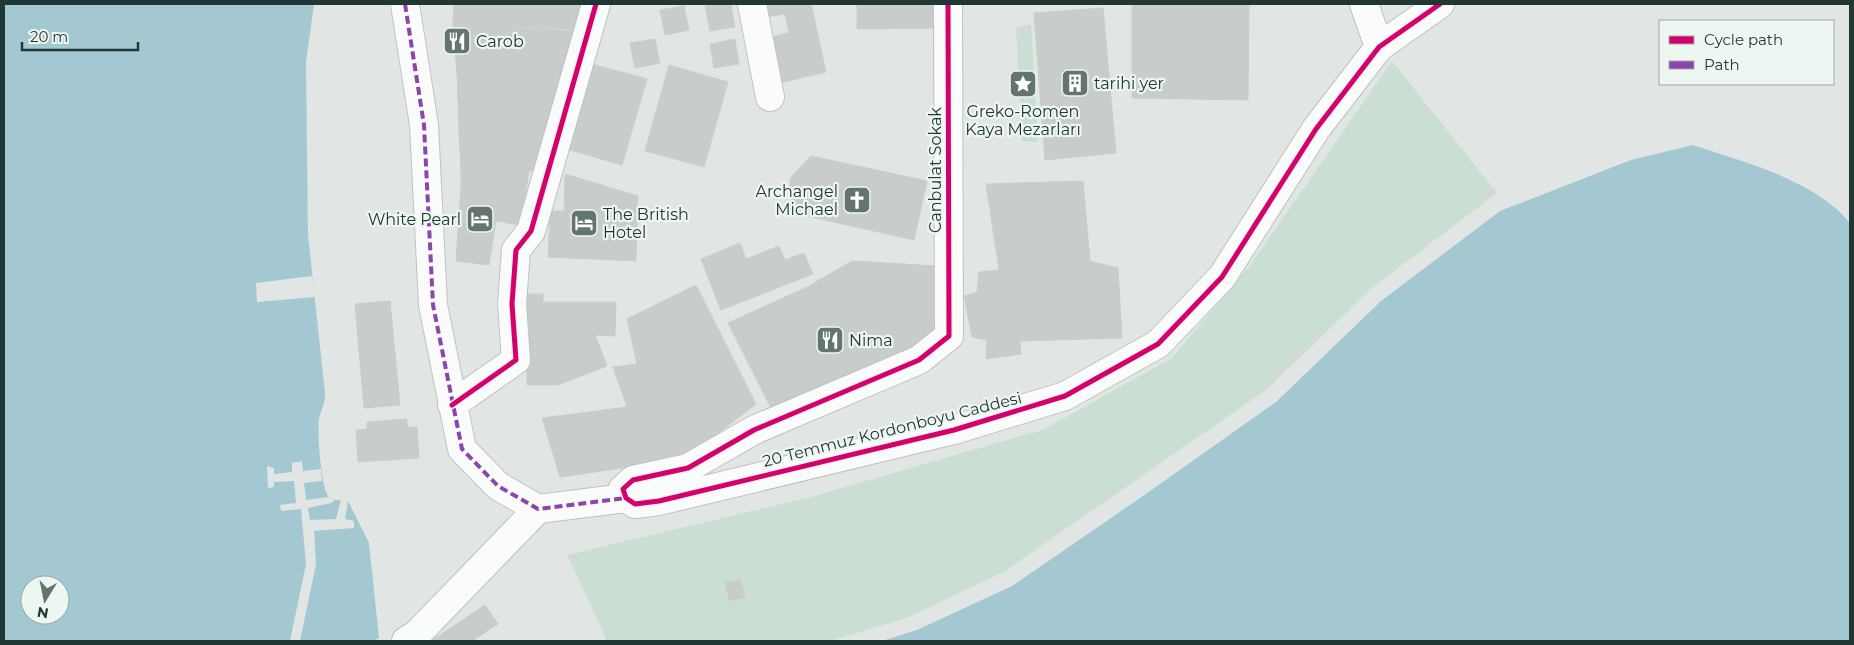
<svg xmlns="http://www.w3.org/2000/svg" width="1854" height="645" font-family="Montserrat,sans-serif">
<style>
.green{fill:#cadfd2}
.water{fill:#a3c8d2;fill-rule:evenodd}
.pier{fill:#e1e6e4}
.building{fill:#c8cdcb;stroke:#c9cfcd}
.lines{fill:none;stroke-linecap:round;stroke-linejoin:round}
.minor-casing{stroke:#bec3c1;stroke-width:30}
.minor{stroke:#fafbfb;stroke-width:28}
.quiet{stroke:#8e44ad;stroke-width:4;stroke-dasharray:8 4;stroke-linecap:butt}
.cycleway-casing{stroke:#eef6f2;stroke-width:8}
.cycleway{stroke:#d6006c;stroke-width:5}
.labels{text-anchor:middle;stroke-width:4.5;stroke-linejoin:round;paint-order:stroke}
.poi-label{font-size:16px;fill:#213733;stroke:#eef6f2;text-anchor:start}
.street-label{font-size:16px;fill:#213733;stroke:#eef6f2}
</style>
<rect width="100%" height="100%" fill="#e1e6e4"/>
<path class="green" d="M 1031,24 L 1038,142 L 1022,141 L 1016,28 Z
M 1392,61 L 1497,193 L 1373,287 L 1266,390 L 1005,571 L 909,617 L 830,641 L 606,641 L 603,631 L 567,555 L 811,497 L 1045,429 L 1172,358 L 1251,264 Z"/>
<path class="water" d="M 4,4 L 314,4 L 306,62 L 308,235 L 325,393 C 325,405 321,409 319,419 C 317,431 321,490 329,497 C 334,501 342,500 348,501 L 369,543 L 379,638 L 373,641 L 4,641 ZM 30,585 L 60,585 L 60,615 L 30,615 Z
M 1693,145 C 1744,162 1815,180 1850,223 L 1850,641 L 882,641 L 917,630 L 1012,586 L 1143,496 L 1276,402 L 1381,301 L 1500,211 L 1631,160 Z"/>
<path class="pier" d="M 312,276 L 315,297 L 257,302 L 256,283 Z
M 302,461 L 303,471 L 321,469 L 322,481 L 304,483 L 306,500 L 329,497 L 335,500 L 331,503 L 308,508 L 310,520 L 336,519 L 341,500 L 345,499 L 348,501 L 345,519 L 354,521 L 354,528 L 314,531 L 316,564 L 300,641 L 290,641 L 306,564 L 301,509 L 281,511 L 280,505 L 296,503 L 294,481 L 274,482 L 274,487 L 268,488 L 267,466 L 274,468 L 274,474 L 292,472 L 292,463 Z"/>
<path class="building" d="M 454,4 L 581,4 L 586,30 L 453,23 Z
M 718,4 L 731,4 L 735,27 L 710,31 L 705,6 Z
M 756,4 L 811,4 L 816,26 L 789,33 L 785,14 L 759,18 Z
M 857,4 L 938,4 L 939,28 L 857,29 Z
M 1132,4 L 1249,4 L 1248,100 L 1132,98 Z
M 684,6 L 689,30 L 665,35 L 660,10 Z
M 1103,8 L 1116,153 L 1045,160 L 1034,13 Z
M 453,23 L 576,31 L 565,80 L 457,73 Z
M 816,26 L 826,72 L 775,84 L 764,39 Z
M 655,39 L 660,63 L 635,68 L 630,43 Z
M 735,39 L 739,64 L 714,68 L 710,44 Z
M 588,63 L 647,79 L 622,165 L 563,148 Z
M 669,65 L 728,82 L 704,167 L 645,151 Z
M 457,73 L 565,80 L 552,127 L 459,133 Z
M 552,127 L 541,171 L 461,170 L 459,133 Z
M 811,156 L 927,181 L 914,240 L 798,214 L 788,194 L 791,177 Z
M 461,170 L 529,171 L 525,197 L 461,188 Z
M 565,174 L 638,196 L 636,261 L 548,257 L 550,211 L 564,211 Z
M 1083,181 L 1090,261 L 1118,268 L 1122,338 L 1020,341 L 1021,354 L 986,359 L 987,340 L 972,337 L 964,296 L 977,292 L 979,272 L 999,270 L 986,184 Z
M 461,188 L 525,197 L 520,225 L 496,221 L 489,265 L 456,261 Z
M 740,243 L 746,259 L 779,246 L 785,260 L 804,253 L 813,274 L 721,310 L 701,259 Z
M 852,261 L 937,266 L 937,330 L 912,350 L 771,408 L 728,323 L 807,287 Z
M 696,285 L 756,404 L 685,459 L 637,364 L 627,319 Z
M 527,294 L 543,294 L 543,302 L 616,302 L 615,336 L 595,335 L 607,366 L 558,385 L 527,385 Z
M 390,301 L 400,405 L 364,408 L 355,304 Z
M 637,364 L 685,459 L 560,477 L 542,418 L 627,407 L 613,367 Z
M 407,419 L 407,427 L 417,427 L 419,458 L 358,462 L 356,430 L 367,429 L 367,422 Z
M 740,579 L 745,597 L 730,601 L 725,583 Z
M 485,605 L 498,624 L 472,641 L 431,641 Z"/>
<g class="lines">
<g class="minor-casing">
<path id="minor" d="M 405,4 L 424,125 L 433,305 L 462,449 L 498,486 L 538,509 L 626,498 L 635,504 L 659,501 L 954,430 L 1065,396 L 1158,344 L 1222,277 L 1316,129 L 1379,47 L 1440,4
M 752,4 L 770,97
M 1364,4 L 1379,47
M 452,405 L 516,360 L 512,304 L 516,250 L 531,231 L 596,4
M 626,498 L 623,489 L 633,480 L 688,468 L 754,430 L 919,360 L 949,336 L 948,4
M 406,641 L 417,634 L 538,509"/>
</g>
<use href="#minor" class="minor"/>
<path class="quiet" d="M 405,4 L 424,125 L 433,305 L 462,449 L 498,486 L 538,509 L 626,498"/>
<g class="cycleway-casing">
<path id="cycleway" d="M 948,4 L 949,336 L 919,360 L 754,430 L 688,468 L 633,480 L 623,489 L 626,498 L 635,504 L 659,501 L 954,430 L 1065,396 L 1158,344 L 1222,277 L 1316,129 L 1379,47 L 1440,4
M 452,405 L 516,360 L 512,304 L 516,250 L 531,231 L 596,4"/>
</g>
<use href="#cycleway" class="cycleway"/>
</g>
<defs>
<g id="restaurant-square" transform="scale(1.4375)"><rect x="-9" y="-9" width="18" height="18" rx="4" fill="#647471" stroke="#eef6f2"/><path d="M-5-6h1v4h1v-4h1v4h1v-4h1v5L-1.5 .5V6h-2V.5L-5-1ZM5-6V6H3V1.5H1.5Q1.5-4 5-6Z" fill="#fff"/></g>
<g id="building-square" transform="scale(1.4375)"><rect x="-9" y="-9" width="18" height="18" rx="4" fill="#647471" stroke="#eef6f2"/><path d="M-4-6H4V6H1V3H-1V6H-4ZM-2.5-4.3h1.7v1.8h-1.7ZM.8-4.3h1.7v1.8H.8ZM-2.5-1h1.7V.8h-1.7ZM.8-1h1.7V.8H.8Z" fill="#fff"/></g>
<g id="sight-square" transform="scale(1.4375)"><rect x="-9" y="-9" width="18" height="18" rx="4" fill="#647471" stroke="#eef6f2"/><path d="M0-6L1.8-2.2L6-1.7L2.9 1.2L3.7 5.4L0 3.3L-3.7 5.4L-2.9 1.2L-6-1.7L-1.8-2.2Z" fill="#fff"/></g>
<g id="church-square" transform="scale(1.4375)"><rect x="-9" y="-9" width="18" height="18" rx="4" fill="#647471" stroke="#eef6f2"/><path d="M-1.2-6h2.4v3.5h3.3v2.4h-3.3V6h-2.4V-.1h-3.3v-2.4h3.3Z" fill="#fff"/></g>
<g id="hotel-square" transform="scale(1.4375)"><rect x="-9" y="-9" width="18" height="18" rx="4" fill="#647471" stroke="#eef6f2"/><path d="M-6-4.5h1.5V1H6V5H4.5V3h-9V5H-6ZM-4 0a1.8 1.8 0 1 1 3.6 0ZM.5 0V-2.5h3Q6-2.5 6 0Z" fill="#fff"/></g>
</defs>
<g fill-rule="evenodd">
<use href="#restaurant-square" x="457" y="41"/>
<use href="#building-square" x="1075" y="83"/>
<use href="#sight-square" x="1023" y="84"/>
<use href="#church-square" x="857" y="200"/>
<use href="#hotel-square" x="480" y="219"/>
<use href="#hotel-square" x="584" y="223"/>
<use href="#restaurant-square" x="830" y="340"/>
</g>
<g class="labels">
<g class="poi-label">
<text x="476" y="47">Carob</text>
<text x="1094" y="89">tarihi yer</text>
<text x="1023" y="117" text-anchor="middle">Greko-Romen<tspan x="1023" dy="18">Kaya Mezarları</tspan></text>
<text x="838" y="197" text-anchor="end">Archangel<tspan x="838" dy="18">Michael</tspan></text>
<text x="603" y="220">The British<tspan x="603" dy="18">Hotel</tspan></text>
<text x="461" y="225" text-anchor="end">White Pearl</text>
<text x="849" y="346">Nima</text>
</g>
<g class="street-label">
<text transform="translate(935 170) rotate(-90)" y="6">Canbulat Sokak</text>
<text transform="translate(892 429) rotate(-14)" y="6">20 Temmuz Kordonboyu Caddesi</text>
</g>
</g>
<rect width="1854" height="645" fill="none" stroke="#213733" stroke-width="10"/>
<rect x="1659" y="20" width="175" height="65" fill="#eef6f2" stroke="#9caaa6"/>
<rect x="1669" y="36" width="25" height="8" fill="#d6006c" stroke="#9caaa6"/>
<text x="1704" y="45" font-size="15" fill="#213733">Cycle path</text>
<rect x="1669" y="61" width="25" height="8" fill="#8e44ad" stroke="#9caaa6"/>
<text x="1704" y="70" font-size="15" fill="#213733">Path</text>
<g transform="translate(45 600) rotate(190)"><circle r="24" fill="#eef6f2" stroke="#9caaa6"/>
<path d="M0-4L9 19L0 12L-9 19Z" fill="#647471"/>
<text y="-8" font-size="14" font-weight="bold" text-anchor="middle" fill="#213733">N</text>
</g>
<path d="M22 42v8h116v-8" fill="none" stroke="#213733" stroke-width="2.5"/>
<text x="30" y="42" font-size="15" fill="#213733" stroke="#eef6f2" stroke-width="4" paint-order="stroke">20 m</text>
</svg>
